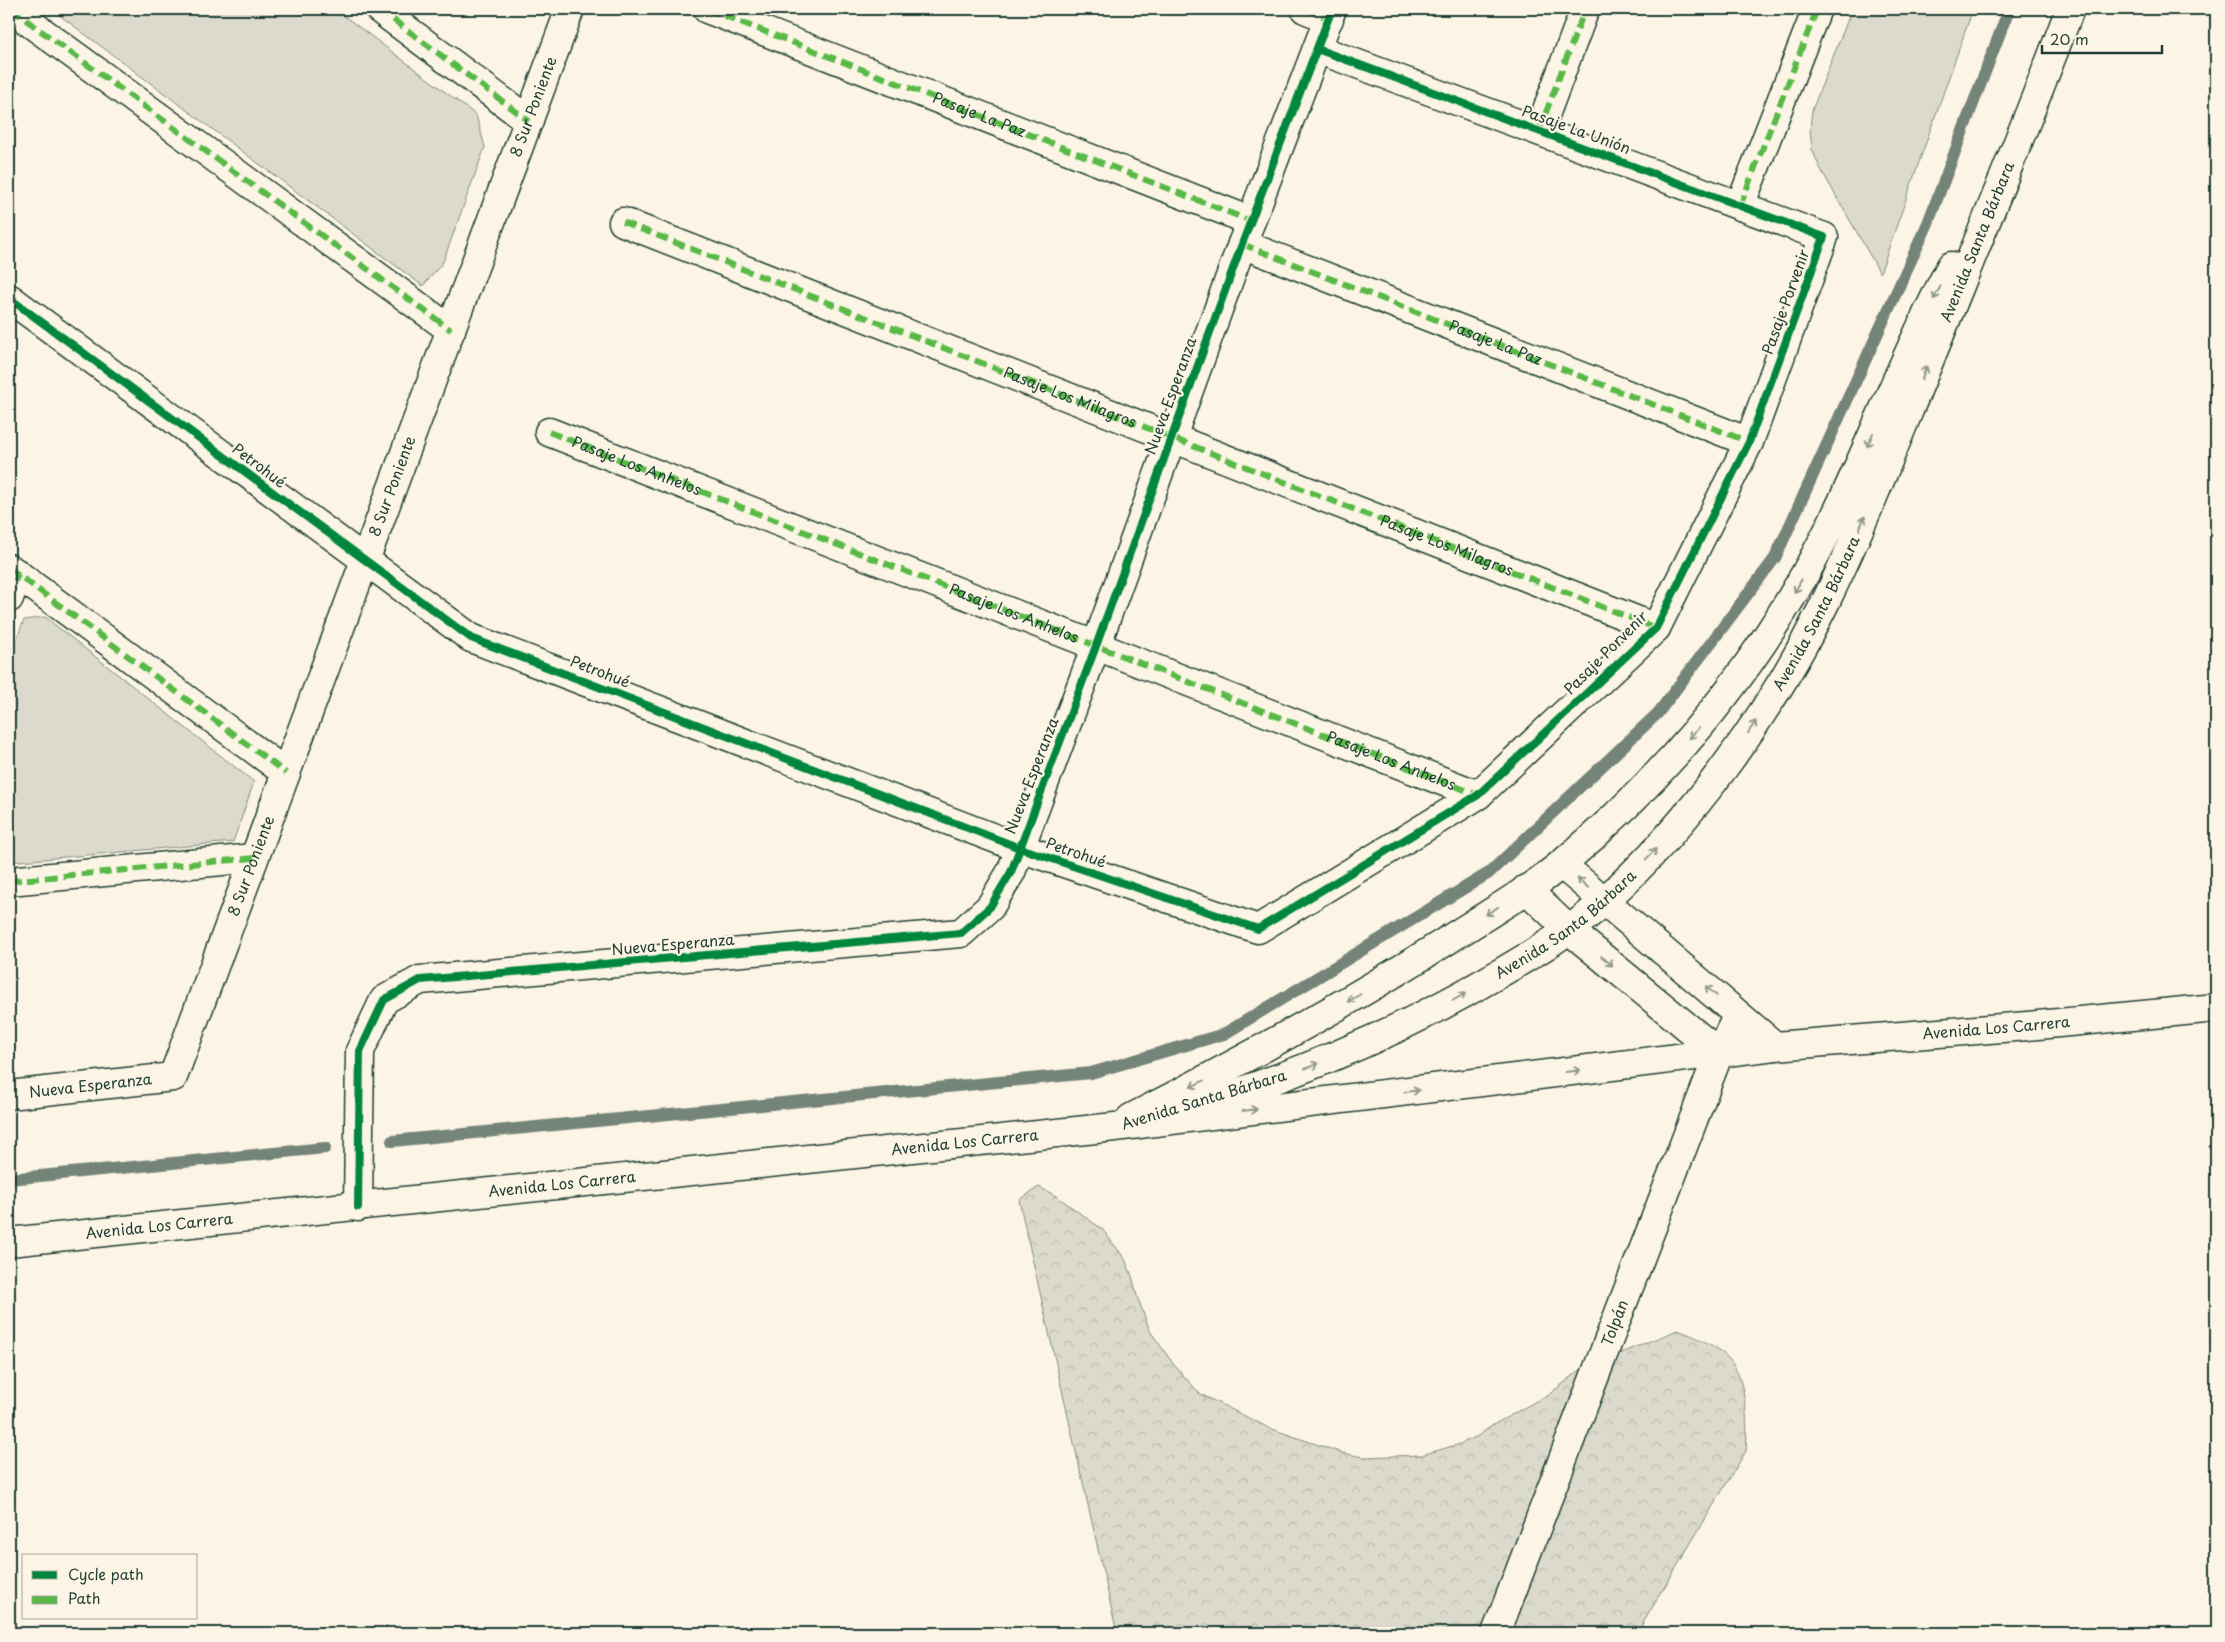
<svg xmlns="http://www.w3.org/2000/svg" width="2225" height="1642" font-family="'Playpen Sans',sans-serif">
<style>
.forest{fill:url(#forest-crowns);stroke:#7e8c80}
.park{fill:#dcdacc;stroke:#7e8c80}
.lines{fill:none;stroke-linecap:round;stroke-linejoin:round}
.stream{stroke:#758479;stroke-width:12}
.minor-casing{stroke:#1f3d34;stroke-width:31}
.major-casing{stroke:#1f3d34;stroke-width:31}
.minor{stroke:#fcf5e5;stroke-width:28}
.major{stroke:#fcf5e5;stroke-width:28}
.quiet{stroke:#58b947;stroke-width:6;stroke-dasharray:12 6;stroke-linecap:butt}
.cycleway-casing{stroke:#fcf5e5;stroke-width:11}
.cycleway{stroke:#00873e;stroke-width:8}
.oneway{stroke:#8e998c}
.labels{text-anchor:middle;stroke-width:4.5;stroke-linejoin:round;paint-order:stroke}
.street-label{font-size:15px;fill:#1f3d34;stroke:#fcf5e5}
</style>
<defs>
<pattern id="forest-crowns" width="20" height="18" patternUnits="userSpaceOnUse" patternTransform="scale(1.25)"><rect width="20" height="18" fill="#dcdacc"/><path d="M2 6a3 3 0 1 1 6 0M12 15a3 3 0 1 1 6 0" fill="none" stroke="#bcbcb0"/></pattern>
</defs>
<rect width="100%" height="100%" fill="#fcf5e5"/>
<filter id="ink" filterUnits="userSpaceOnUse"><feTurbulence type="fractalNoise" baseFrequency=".02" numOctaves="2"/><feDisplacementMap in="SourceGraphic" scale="10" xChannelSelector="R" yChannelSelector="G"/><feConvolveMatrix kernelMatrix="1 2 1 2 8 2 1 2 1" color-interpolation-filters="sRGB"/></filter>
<g filter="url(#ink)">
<path class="forest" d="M 1039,1187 L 1056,1196 L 1102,1229 L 1125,1259 L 1132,1276 L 1137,1296 L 1150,1331 L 1174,1365 L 1200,1394 L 1269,1428 L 1342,1453 L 1363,1457 L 1422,1455 L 1460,1444 L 1478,1436 L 1493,1425 L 1551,1393 L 1583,1368 L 1678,1330 C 1695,1337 1715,1344 1728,1358 C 1747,1378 1748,1424 1746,1451 L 1637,1633 L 1117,1633 L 1019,1200 Z"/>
<path class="park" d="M 51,9 L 335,9 L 476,115 L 485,147 L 443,262 L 423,286 Z
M 1852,9 L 1973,9 L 1880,273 L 1819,166 L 1812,149 L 1810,129 L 1812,110 Z
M 45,617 L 254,782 L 233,842 L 9,862 L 9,659 L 24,620 Z"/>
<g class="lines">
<path class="stream" d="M 392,1141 L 1091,1073 L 1224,1034 L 1489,873 L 1658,713 L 1775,558 L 1928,223 L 2009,9
M 9,1179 L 325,1148"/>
<g class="minor-casing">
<g id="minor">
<path d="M 11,9 L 451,330"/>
<path d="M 379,9 L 529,121"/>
<path id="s1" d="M 707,9 L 1251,221"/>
<path d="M 1305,9 L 1329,19"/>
<path d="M 1539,131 L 1585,9"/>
<path d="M 1740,206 L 1817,9"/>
<path id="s2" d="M 623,222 L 1656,628"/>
<path id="s3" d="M 1242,244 L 1749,442"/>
<path d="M 9,298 L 471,638 L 1020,848 L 1258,929 L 1478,795 L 1656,628 L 1749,442 L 1824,237 L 1317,49"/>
<path id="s4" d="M 549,432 L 1478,795"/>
<path d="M 9,568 L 286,773"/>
<path d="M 9,598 L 18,574"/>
<path d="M 9,881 L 254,858"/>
<path id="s5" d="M 9,1095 L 173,1077 L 570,9"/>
<path d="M 358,1207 L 360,1051 L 384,1000 L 420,980 L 961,933 L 990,907 L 1011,872 L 1096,646 L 1242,244 L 1332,9"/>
<path id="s6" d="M 1496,1633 L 1719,1053 L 1738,1015"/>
</g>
</g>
<g class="major-casing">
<g id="major">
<path d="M 1561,864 L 1775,1046"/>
<path d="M 1526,889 L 1569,930 L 1719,1053"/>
<path id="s7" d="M 1206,1103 C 1307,1071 1403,1030 1495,976 C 1533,954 1572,931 1604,901 C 1691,823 1771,712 1823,607 C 1862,528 1894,446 1928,364 C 1976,246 2025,128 2070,9"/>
<path d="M 1131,1118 C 1244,1060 1355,1000 1462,931 C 1496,909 1533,888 1564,862 C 1654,786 1734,695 1794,593 C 1856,489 1894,373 1951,266"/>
<path id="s8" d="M 9,1242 L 1115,1127 L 1775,1046 L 2027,1026 L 2216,1008"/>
</g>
</g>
<use href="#minor" class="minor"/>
<use href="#major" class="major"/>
<path class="quiet" d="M 11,9 L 451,330
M 379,9 L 529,121
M 707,9 L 1251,221
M 1305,9 L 1329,19
M 1539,131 L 1585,9
M 1740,206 L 1817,9
M 623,222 L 1656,628
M 1242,244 L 1749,442
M 549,432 L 1478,795
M 9,568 L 286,773
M 9,598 L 18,574
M 9,881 L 254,858"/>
<g class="cycleway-casing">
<path id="cycleway" d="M 9,298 L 471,638 L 1020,848 L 1258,929 L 1478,795 L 1656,628 L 1749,442 L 1824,237 L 1317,49
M 358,1207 L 360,1051 L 384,1000 L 420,980 L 961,933 L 990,907 L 1011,872 L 1096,646 L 1242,244 L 1332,9"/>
</g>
<use href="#cycleway" class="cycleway"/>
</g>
<defs><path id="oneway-shaft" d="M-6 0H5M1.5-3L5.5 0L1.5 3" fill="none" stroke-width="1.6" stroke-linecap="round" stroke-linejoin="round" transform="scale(1.25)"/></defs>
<g class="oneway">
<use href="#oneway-shaft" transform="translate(1937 293) rotate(118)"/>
<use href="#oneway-shaft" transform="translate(1924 373) rotate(-68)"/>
<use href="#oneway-shaft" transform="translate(1870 440) rotate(114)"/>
<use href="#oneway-shaft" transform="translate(1862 523) rotate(-68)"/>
<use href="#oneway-shaft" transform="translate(1798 586) rotate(119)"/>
<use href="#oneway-shaft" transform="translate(1752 727) rotate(-57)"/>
<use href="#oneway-shaft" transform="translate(1694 733) rotate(131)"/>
<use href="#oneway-shaft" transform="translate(1651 854) rotate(-47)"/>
<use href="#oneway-shaft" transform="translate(1583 883) rotate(-139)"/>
<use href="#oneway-shaft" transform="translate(1492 911) rotate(147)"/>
<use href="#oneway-shaft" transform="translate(1607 961) rotate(40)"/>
<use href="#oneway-shaft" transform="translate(1711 991) rotate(-140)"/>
<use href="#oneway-shaft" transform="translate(1459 997) rotate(-30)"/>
<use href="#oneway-shaft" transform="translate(1354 998) rotate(150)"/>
<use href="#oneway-shaft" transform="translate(1312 1066) rotate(-21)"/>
<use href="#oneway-shaft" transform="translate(1573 1071) rotate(-7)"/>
<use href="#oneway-shaft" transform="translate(1197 1084) rotate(153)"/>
<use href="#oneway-shaft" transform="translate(1412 1091) rotate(-7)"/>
<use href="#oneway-shaft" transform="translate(1250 1110) rotate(-7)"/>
</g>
</g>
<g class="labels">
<g class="street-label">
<text dy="5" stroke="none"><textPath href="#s5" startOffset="1200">8 Sur Poniente</textPath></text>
<text dy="5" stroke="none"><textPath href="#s1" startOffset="292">Pasaje La Paz</textPath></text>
<text transform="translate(1576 130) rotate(20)" y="5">Pasaje La Unión</text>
<text dy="5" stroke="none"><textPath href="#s7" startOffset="1214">Avenida Santa Bárbara</textPath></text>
<text transform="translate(1786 302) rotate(-70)" y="5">Pasaje Porvenir</text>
<text dy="5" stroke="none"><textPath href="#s3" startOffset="272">Pasaje La Paz</textPath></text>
<text transform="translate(1171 396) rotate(-70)" y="5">Nueva Esperanza</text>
<text dy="5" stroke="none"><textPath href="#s2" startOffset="480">Pasaje Los Milagros</textPath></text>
<text transform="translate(259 466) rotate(37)" y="5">Petrohué</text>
<text dy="5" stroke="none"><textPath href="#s4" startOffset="94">Pasaje Los Anhelos</textPath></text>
<text dy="5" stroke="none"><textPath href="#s5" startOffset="795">8 Sur Poniente</textPath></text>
<text dy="5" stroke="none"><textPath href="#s2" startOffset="885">Pasaje Los Milagros</textPath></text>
<text dy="5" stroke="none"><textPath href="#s4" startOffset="499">Pasaje Los Anhelos</textPath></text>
<text dy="5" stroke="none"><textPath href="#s7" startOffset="809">Avenida Santa Bárbara</textPath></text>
<text transform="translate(1606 653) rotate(-45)" y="5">Pasaje Porvenir</text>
<text transform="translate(600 672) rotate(21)" y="5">Petrohué</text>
<text dy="5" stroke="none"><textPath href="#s4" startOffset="904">Pasaje Los Anhelos</textPath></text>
<text transform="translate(1032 776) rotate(-69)" y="5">Nueva Esperanza</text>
<text transform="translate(1076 853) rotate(19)" y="5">Petrohué</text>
<text dy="5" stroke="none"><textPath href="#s5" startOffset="390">8 Sur Poniente</textPath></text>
<text dy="5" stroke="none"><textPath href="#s7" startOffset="404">Avenida Santa Bárbara</textPath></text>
<text transform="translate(673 945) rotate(-5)" y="5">Nueva Esperanza</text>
<text dy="5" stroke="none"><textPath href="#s8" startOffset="1999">Avenida Los Carrera</textPath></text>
<text dy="5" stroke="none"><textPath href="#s5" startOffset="82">Nueva Esperanza</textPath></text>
<text transform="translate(1204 1100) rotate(-17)" y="5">Avenida Santa Bárbara</text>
<text dy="5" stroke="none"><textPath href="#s8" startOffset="961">Avenida Los Carrera</textPath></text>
<text dy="5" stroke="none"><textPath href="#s8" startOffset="556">Avenida Los Carrera</textPath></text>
<text dy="5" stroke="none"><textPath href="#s8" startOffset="151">Avenida Los Carrera</textPath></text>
<text dy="5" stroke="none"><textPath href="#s6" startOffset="332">Tolpán</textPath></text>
</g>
</g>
<rect width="2225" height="1642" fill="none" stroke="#fcf5e5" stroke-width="30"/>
<rect x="15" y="15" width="2195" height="1612" fill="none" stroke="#1f3d34" stroke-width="2" filter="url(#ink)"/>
<rect x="22" y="1554" width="175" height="65" fill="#fcf5e5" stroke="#a4ab9e"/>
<rect x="32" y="1571" width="25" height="8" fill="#00873e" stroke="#a4ab9e"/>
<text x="68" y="1580" font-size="15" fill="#1f3d34">Cycle path</text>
<rect x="32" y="1596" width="25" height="8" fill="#58b947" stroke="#a4ab9e"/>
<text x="68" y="1604" font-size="15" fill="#1f3d34">Path</text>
<path d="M2042 45v8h120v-8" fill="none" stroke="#1f3d34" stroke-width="2.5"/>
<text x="2050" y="45" font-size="15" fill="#1f3d34" stroke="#fcf5e5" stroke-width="4" paint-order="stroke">20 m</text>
</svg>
